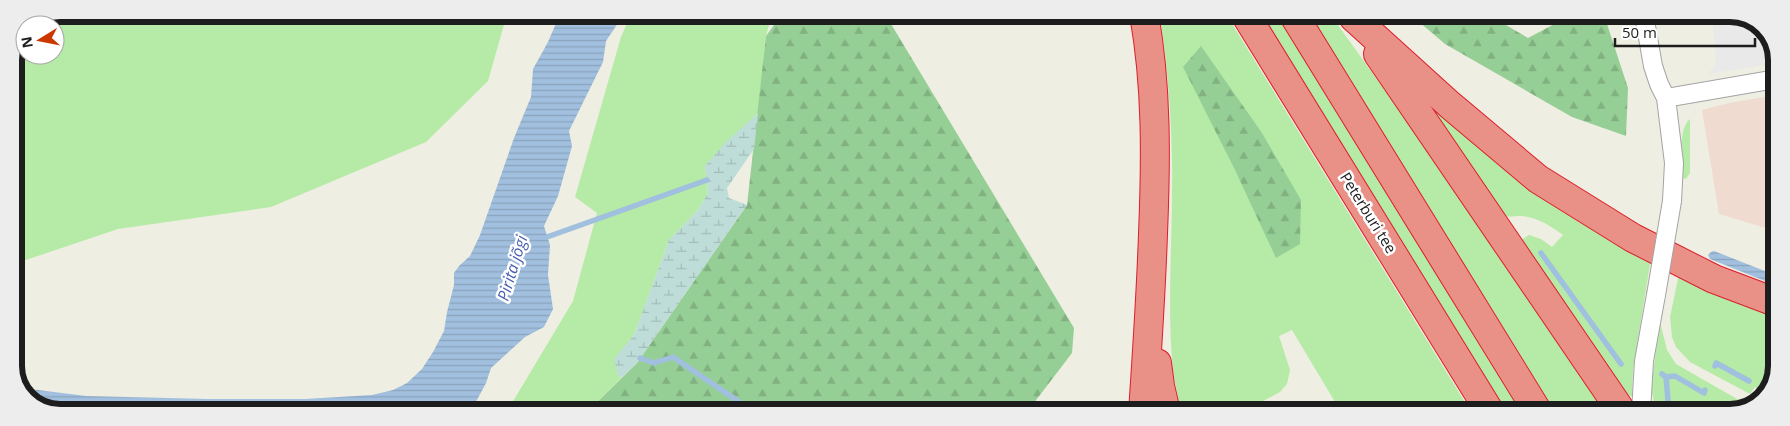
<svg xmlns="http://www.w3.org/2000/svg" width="1790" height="426" font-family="'Open Sans',sans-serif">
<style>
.commercial{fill:#f0dbd0}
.grass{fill:#b5eba6}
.forest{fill:url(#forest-firs)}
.wetland{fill:url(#wetland-marsh)}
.parking{fill:#e9e9e9}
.water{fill:url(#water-rules)}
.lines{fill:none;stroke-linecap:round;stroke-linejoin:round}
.stream{stroke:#a1bfde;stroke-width:5.5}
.street-casing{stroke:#a4a4a4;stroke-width:20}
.highway-casing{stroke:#dd1e2b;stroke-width:30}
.street{stroke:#fff;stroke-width:18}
.highway{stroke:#e99087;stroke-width:28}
.street-bridge-casing{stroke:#a4a4a4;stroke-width:20;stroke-linecap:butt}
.street-bridge{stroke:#fff;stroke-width:18}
.labels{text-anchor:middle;stroke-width:5;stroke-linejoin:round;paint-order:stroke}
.street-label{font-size:15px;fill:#1d1d1d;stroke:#fff}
.water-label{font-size:16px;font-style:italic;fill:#475eaf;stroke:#fff}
.rim{fill:none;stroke:#1d1d1d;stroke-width:6}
</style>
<defs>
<pattern id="forest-firs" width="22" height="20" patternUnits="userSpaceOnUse" patternTransform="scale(1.25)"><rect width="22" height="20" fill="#96cf95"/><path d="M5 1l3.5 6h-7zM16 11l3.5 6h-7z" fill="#81b180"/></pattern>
<pattern id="wetland-marsh" width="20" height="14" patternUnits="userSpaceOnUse" patternTransform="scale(1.25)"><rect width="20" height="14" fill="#beddd8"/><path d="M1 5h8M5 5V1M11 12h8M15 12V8" fill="none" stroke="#a3bdb9"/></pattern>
<pattern id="water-rules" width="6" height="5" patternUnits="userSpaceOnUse" patternTransform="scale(1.25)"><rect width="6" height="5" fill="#a1bfde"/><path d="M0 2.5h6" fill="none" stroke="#8aa4be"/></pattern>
</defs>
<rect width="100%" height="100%" fill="#efeee2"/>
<path class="commercial" d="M 1776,95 L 1776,231 L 1719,214 L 1702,110 L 1729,103 Z"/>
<path class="grass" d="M 61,14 L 507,14 L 488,81 L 426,142 L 271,207 L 118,229 L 14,264 L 14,60 L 25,34 L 25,55 L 55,55 L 55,25 L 33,25 Z
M 631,14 L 772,14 L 766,36 L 758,113 L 705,166 L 708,193 L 698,210 L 669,240 L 634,335 L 615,359 L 618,376 L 622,377 L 587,412 L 518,412 L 512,403 L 573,301 L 597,213 L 575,197 L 621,37 Z
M 1160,14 L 1226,14 L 1471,412 L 1341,412 L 1292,330 L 1279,336 L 1290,370 L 1287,384 L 1280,392 L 1243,412 L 1181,412 C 1178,398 1175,385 1173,371 C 1167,311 1172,249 1172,189 C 1173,130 1168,72 1160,14 Z
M 1260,14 L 1278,14 L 1522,412 L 1504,412 Z
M 1310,14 L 1330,14 L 1472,212 L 1608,412 L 1555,412 Z
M 1406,79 L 1651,258 L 1633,370 L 1632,396 L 1621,395 L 1518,242 L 1529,235 L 1541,239 L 1552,247 L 1563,235 C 1551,226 1537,217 1522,216 C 1514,216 1509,218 1501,215 Z
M 1690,119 L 1690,173 L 1686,179 L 1682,178 C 1683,162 1677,130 1690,119 Z
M 1679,274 L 1775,314 L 1775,375 L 1764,393 L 1755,387 L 1750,394 L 1690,362 L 1676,347 L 1672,337 L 1670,317 Z
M 1660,322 L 1667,350 L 1676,364 L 1744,403 L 1740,409 L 1730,412 L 1656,412 L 1651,387 Z
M 1296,404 L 1308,405 L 1317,412 L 1282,412 Z"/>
<path class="forest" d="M 782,14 L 885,14 L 1074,328 L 1072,353 L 1027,412 L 587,412 L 637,363 L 747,205 L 766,36 Z
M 1411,15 L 1489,15 L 1528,38 L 1562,20 L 1606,21 L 1628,88 L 1626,136 L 1572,117 L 1445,44 Z
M 1201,46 L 1262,133 L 1301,200 L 1300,244 L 1276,258 L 1235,170 L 1183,67 Z"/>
<path class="wetland" d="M 758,113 L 754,149 L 727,188 L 729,198 L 747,205 L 637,363 L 622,377 L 618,376 L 614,359 L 634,335 L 669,240 L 698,210 L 708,193 L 705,166 L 724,144 Z"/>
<path class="parking" d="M 1712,15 L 1739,15 L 1764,29 L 1776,55 L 1776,63 L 1708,74 L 1714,67 L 1716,61 Z"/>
<path class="water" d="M 560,14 L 624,14 L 606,41 L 603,62 L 569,131 L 572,146 L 558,196 L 544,226 L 550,245 L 548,275 L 553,309 L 544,327 L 525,337 L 491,368 L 486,383 L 477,400 L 465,412 L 51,411 L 26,397 L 22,388 L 86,396 L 208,399 L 305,399 L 372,395 L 393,390 L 407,383 L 422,369 L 433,352 L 444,331 L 447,312 L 454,285 L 454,273 L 459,266 L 470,256 L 480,235 L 514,138 L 531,97 L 533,69 L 548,42 Z
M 1714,251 L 1775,275 L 1775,285 L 1710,259 L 1708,255 L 1711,252 Z"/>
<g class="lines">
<path class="stream" d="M 547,237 L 707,180
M 1541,253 L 1621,364
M 640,358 L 654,363 L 673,357 L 754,412
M 1715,366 L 1716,363 L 1749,381
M 1662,374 L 1666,377 L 1669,412
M 1666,377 L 1675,376 L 1704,393 L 1705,390"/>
<g class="street-casing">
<path id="street" d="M 1644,15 L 1653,66 L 1659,84 L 1666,98 L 1674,163 L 1672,201
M 1666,98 L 1776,79
M 1641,412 L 1644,361 L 1656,295"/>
</g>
<g class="highway-casing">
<path id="highway" d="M 1245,14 L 1490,412
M 1293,14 L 1538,412
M 1354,18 L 1450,105 L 1538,179 L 1633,238 L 1714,279 L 1775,302
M 1378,54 L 1622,412
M 1157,363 L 1160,386 L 1166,412
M 1143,412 C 1147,353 1151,293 1153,234 C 1156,160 1157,87 1144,14"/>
</g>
<use href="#street" class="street"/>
<use href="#highway" class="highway"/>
<g class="street-bridge-casing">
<path id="street-bridge" d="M 1656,295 L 1672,201"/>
</g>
<use href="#street-bridge" class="street-bridge"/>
</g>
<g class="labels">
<g class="street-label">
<text transform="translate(1368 213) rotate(58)" y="5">Peterburi tee</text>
</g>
<g class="water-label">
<text transform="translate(512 268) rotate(-73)" y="6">Pirita jõgi</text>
</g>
</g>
<path d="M0 0H1790V426H0ZM60 22H1730A38 38 0 0 1 1768 60V366A38 38 0 0 1 1730 404H60A38 38 0 0 1 22 366V60A38 38 0 0 1 60 22Z" fill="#ededed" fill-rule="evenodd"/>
<path class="rim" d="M60 22H1730A38 38 0 0 1 1768 60V366A38 38 0 0 1 1730 404H60A38 38 0 0 1 22 366V60A38 38 0 0 1 60 22Z"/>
<g transform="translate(40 40) rotate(260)"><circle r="24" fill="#ffffff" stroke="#a5a5a5"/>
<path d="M0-4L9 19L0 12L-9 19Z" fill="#ca3800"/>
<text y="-8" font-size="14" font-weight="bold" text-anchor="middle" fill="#1d1d1d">N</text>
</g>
<path d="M1615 38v8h140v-8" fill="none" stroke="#1d1d1d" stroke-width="2.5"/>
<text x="1622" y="38" font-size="15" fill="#1d1d1d" stroke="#ffffff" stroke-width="4" paint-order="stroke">50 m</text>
</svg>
